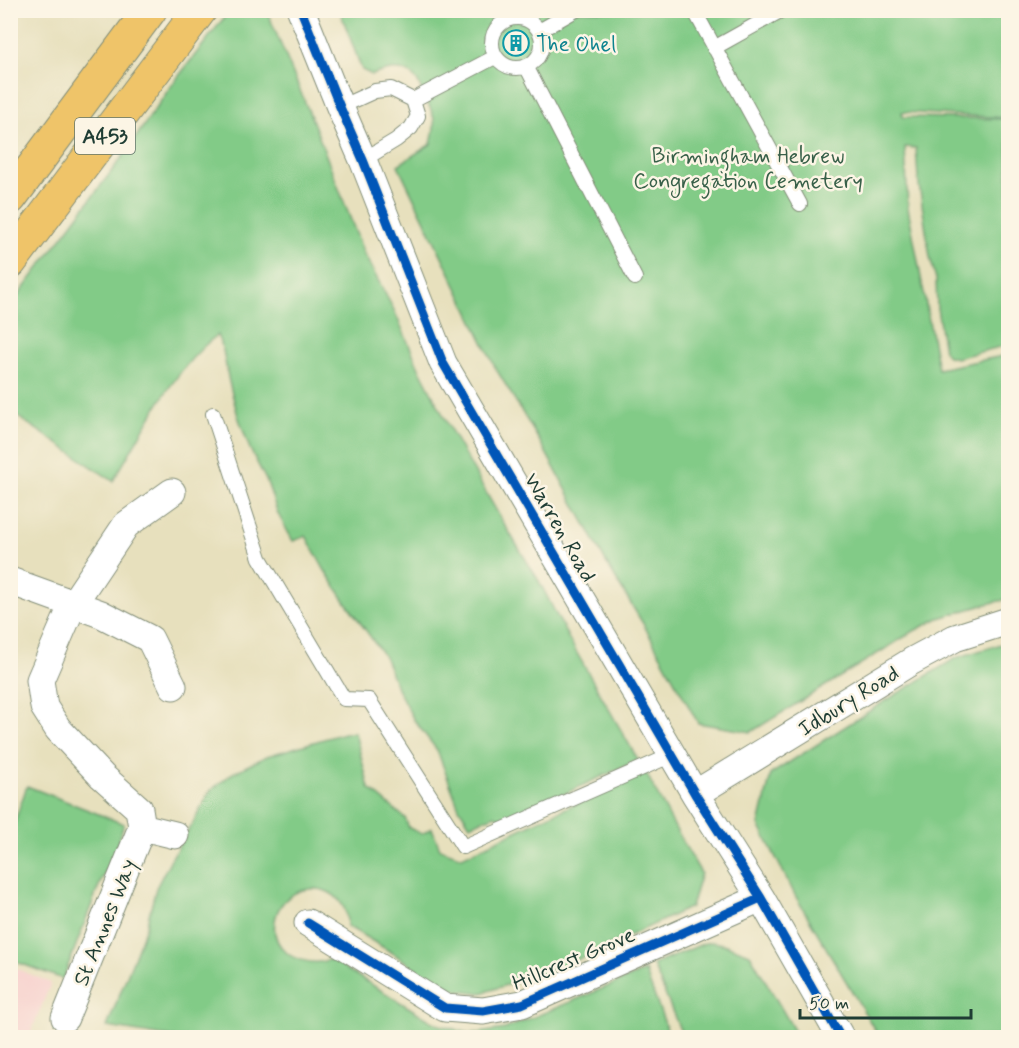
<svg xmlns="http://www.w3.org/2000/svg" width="1019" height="1048" font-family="Mynerve,sans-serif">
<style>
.built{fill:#f7d0cd}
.green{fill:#82cb87;stroke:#50845e;stroke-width:1.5}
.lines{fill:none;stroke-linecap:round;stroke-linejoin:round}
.lane-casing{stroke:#838e78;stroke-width:16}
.street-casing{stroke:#838e78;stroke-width:29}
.primary-casing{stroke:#838e78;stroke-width:35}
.lane{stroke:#fff;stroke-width:14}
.street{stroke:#fff;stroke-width:27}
.primary{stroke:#efc469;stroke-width:33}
.cycleway-casing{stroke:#fcf5e5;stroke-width:13}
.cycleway{stroke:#0057b8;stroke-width:9}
.labels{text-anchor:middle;stroke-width:5;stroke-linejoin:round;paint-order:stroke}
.shield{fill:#fcf5e5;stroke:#617469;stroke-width:1.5}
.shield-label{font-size:21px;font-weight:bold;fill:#1f3d34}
.culture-label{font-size:22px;fill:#0d838f;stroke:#fcf5e5;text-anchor:start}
.park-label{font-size:22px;fill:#386049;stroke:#fcf5e5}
.street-label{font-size:22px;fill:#1f3d34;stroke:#fcf5e5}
</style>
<rect width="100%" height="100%" fill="#fcf5e5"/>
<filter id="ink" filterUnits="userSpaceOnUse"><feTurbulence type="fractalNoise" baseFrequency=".0167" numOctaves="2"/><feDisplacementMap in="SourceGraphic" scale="12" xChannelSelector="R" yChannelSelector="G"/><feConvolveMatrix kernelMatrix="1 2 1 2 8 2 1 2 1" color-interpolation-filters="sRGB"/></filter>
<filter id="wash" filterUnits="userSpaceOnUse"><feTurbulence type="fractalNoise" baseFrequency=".008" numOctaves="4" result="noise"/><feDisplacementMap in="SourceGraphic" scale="24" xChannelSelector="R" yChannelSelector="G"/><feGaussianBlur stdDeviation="1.35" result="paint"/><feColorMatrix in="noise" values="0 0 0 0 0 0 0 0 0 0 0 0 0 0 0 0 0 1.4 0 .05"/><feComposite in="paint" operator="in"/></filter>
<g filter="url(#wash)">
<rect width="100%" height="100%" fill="#e7e0bd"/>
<path class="built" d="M 11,966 L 51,983 L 29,1037 L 11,1037 Z"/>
<path class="green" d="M 230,10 L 267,11 L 314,124 L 364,254 L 394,310 L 420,370 L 453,434 L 504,524 L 539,581 L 570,641 L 638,760 L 505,821 L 495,815 L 470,825 L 459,808 L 437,750 L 414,720 L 398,690 L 384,656 L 343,598 L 324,569 L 306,536 L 293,541 L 278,514 L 267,482 L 250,449 L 238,416 L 229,382 L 223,350 L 217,335 C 170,372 144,431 113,481 L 11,412 L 11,305 L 123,156 L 171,86 Z
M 340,11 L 1008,11 L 1008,118 L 902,112 L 903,117 L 1008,119 L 1008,345 L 956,358 L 948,356 L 944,351 L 937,308 L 936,279 L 930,257 L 918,178 L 916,148 L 905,147 L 908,208 L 938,369 L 1008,355 L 1008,599 L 987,604 L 939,618 L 914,631 L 751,732 L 698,723 L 642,622 L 611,571 L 539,440 L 496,369 L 398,165 L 431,144 C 437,118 435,118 424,95 C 421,90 419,82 415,78 C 403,65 386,70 372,75 L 362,70 Z
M 1008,642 L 1008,1037 L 879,1037 L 796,897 L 759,825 L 771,774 L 882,703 L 956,658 Z
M 344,733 L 355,733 L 369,788 L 405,818 L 409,828 L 422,834 L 432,828 L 440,849 L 462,857 L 548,816 L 646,773 L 680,837 L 701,873 L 691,907 L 584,957 L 535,976 L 482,993 L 457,990 L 442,986 L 391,952 L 347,926 C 347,920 347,914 344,908 C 330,878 285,885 276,916 C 272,931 275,943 287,953 C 294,959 309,963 318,962 C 324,962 329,958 336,961 C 339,962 343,967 346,969 L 436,1024 L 468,1033 L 479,1033 L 505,1029 L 645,971 L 670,1037 L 178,1038 L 107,1027 L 146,927 L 156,888 L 171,859 L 194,821 L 210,791 L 233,773 L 267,756 Z
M 27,786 L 124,824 L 115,851 L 98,888 L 63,979 L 11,960 L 11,832 Z
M 712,942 L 723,944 L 750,954 L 798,1037 L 683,1037 L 653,965 L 705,943 Z"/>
</g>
<g filter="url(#ink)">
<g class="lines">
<g class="lane-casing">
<path id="lane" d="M 694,10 L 800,204
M492 43a25 25 0 1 1 50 0a25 25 0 1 1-50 0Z
M 539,31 L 576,10
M 714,48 L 782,10
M 526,66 L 635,278
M 413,100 L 495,57
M 340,107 L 375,91 L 391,89 L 413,100 L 418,116 L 411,128 L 396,140 L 363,160
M 213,414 L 260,558 L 344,699 L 369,700 L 463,847 L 672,755"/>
</g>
<g class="street-casing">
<path id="street" d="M 301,10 L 340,107 L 363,160 L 443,363 L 695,794 L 761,898 L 841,1038
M 172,492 L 126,525 L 73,604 L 40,680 L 44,707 L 58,729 L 102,776 L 139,809 L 142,827 L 175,835
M 10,581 L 101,614 L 150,639 L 173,686
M 695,794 L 912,661 L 955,638 L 1008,621
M 308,923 L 445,1008 L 483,1011 L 522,1004 L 761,898
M 65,1018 L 142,827"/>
</g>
<g class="primary-casing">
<path id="primary" d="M 10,198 L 150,10
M 10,262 L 200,10"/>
</g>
<use href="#lane" class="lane"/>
<use href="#street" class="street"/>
<use href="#primary" class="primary"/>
<g class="cycleway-casing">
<path id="cycleway" d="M 301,10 L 340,107 L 363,160 L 443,363 L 695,794 L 761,898 L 841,1038
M 308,923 L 445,1008 L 483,1011 L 522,1004 L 761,898"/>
</g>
<use href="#cycleway" class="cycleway"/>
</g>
</g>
<defs>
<g id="building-ring" transform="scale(1.35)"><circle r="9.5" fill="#fcf5e5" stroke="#0f9aa8" stroke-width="1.5"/><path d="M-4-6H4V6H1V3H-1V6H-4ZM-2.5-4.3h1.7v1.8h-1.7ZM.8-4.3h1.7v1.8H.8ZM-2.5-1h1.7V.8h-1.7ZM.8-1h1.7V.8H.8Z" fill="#0f9aa8"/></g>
</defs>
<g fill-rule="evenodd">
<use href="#building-ring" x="516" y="43"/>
</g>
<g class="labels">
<rect class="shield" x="75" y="118" width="60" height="36" rx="4.5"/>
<g class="shield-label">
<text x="105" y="143">A453</text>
</g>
<g class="culture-label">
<text x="536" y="51">The Ohel</text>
</g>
<g class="park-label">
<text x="748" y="163">Birmingham Hebrew<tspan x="748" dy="25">Congregation Cemetery</tspan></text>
</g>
<g class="street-label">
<text transform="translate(561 527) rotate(60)" y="8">Warren Road</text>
<text transform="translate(848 700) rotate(-32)" y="8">Idbury Road</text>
<text transform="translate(104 922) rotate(-68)" y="8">St Annes Way</text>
<text transform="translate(573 958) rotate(-23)" y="8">Hillcrest Grove</text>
</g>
</g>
<rect width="1019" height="1048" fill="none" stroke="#fcf5e5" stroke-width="36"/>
<path d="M800 1009v9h171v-9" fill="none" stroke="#1f3d34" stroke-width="3"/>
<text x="809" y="1009" font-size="18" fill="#1f3d34" stroke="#fcf5e5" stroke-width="4.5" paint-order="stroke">50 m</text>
</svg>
